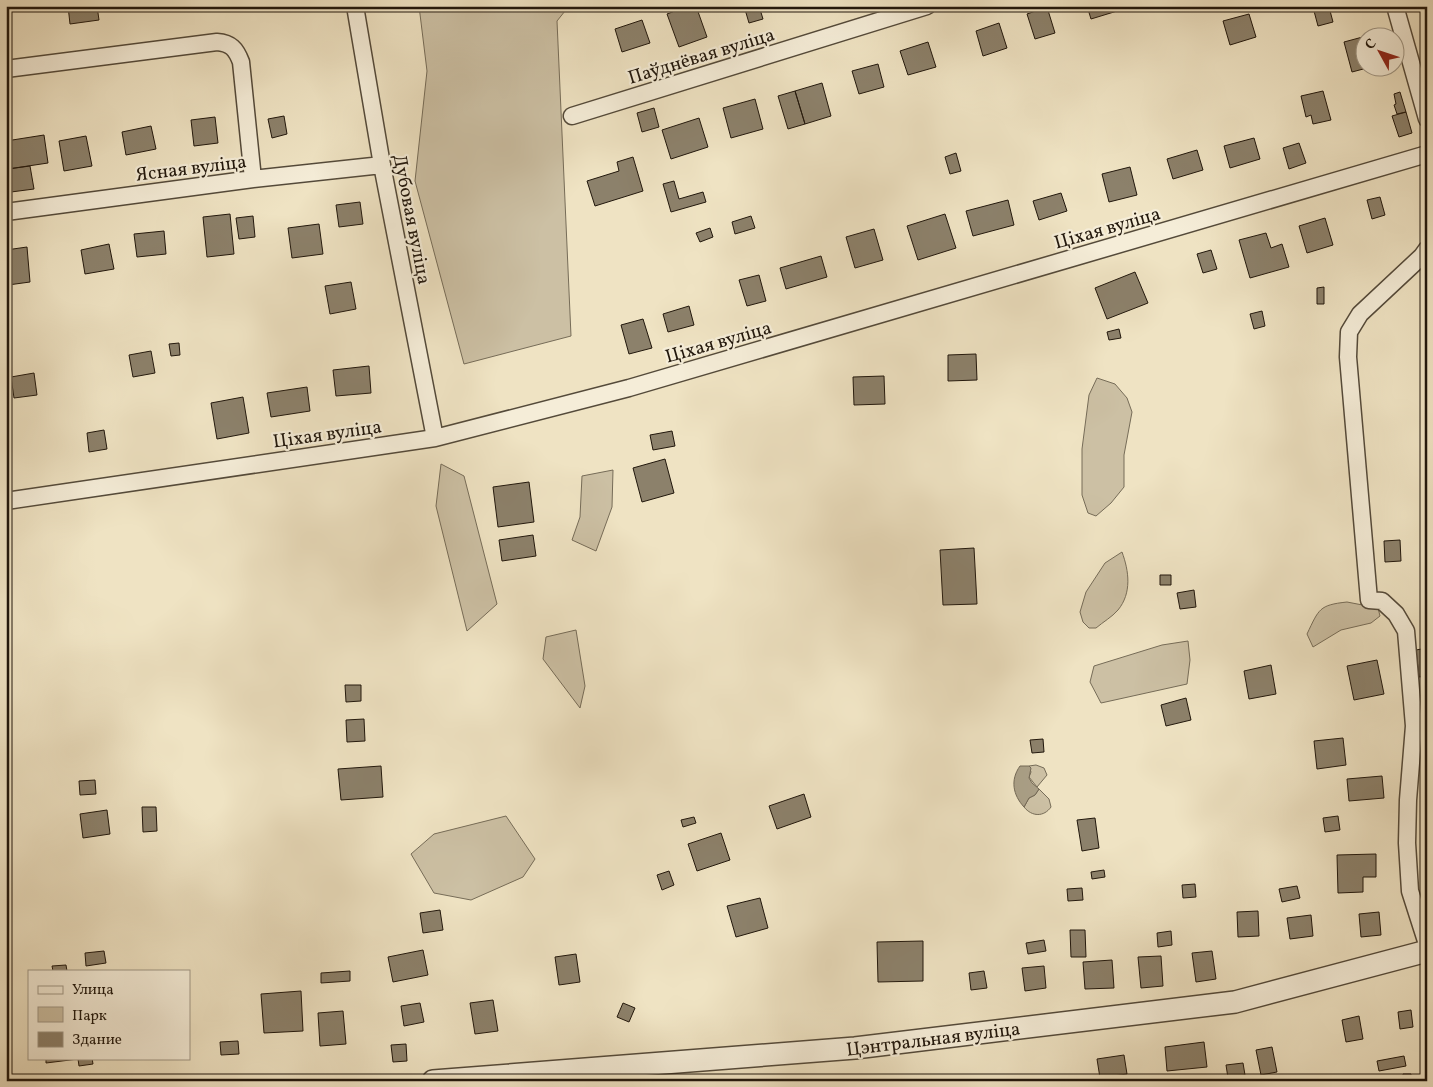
<svg xmlns="http://www.w3.org/2000/svg" width="1433" height="1087" font-family="Vollkorn,serif">
<style>
.green{fill:#ccc0a4;stroke:#766c58}
.water{fill:#a99e85;stroke:#736855}
.building{fill:#8c816b;stroke:#21170c}
.lines{fill:none;stroke-linecap:round;stroke-linejoin:round}
.minor-casing{stroke:#544a3a;stroke-width:19}
.tertiary-casing{stroke:#544a3a;stroke-width:24}
.minor{stroke:#f5edd8;stroke-width:16}
.tertiary{stroke:#f5edd8;stroke-width:21}
.labels{text-anchor:middle;stroke-width:4.5;stroke-linejoin:round;paint-order:stroke}
.street-label{font-size:19px;fill:#21170c;stroke:#f5edd8}
</style>
<rect width="100%" height="100%" fill="#efe3c3"/>
<filter id="stains"><feTurbulence type="fractalNoise" baseFrequency=".004" numOctaves="4"/><feColorMatrix values="0 0 0 0 .2 0 0 0 0 .09 0 0 0 0 .02 0 0 0 .5 -.17"/></filter>
<radialGradient id="worn" r=".72"><stop offset=".6" stop-color="#630" stop-opacity="0"/><stop offset="1" stop-color="#630" stop-opacity=".3"/></radialGradient>
<path class="green" d="M 419,6 L 569,6 L 557,21 L 571,336 L 464,364 L 415,181 L 427,71 Z
M 1097,378 L 1115,384 L 1127,398 L 1132,412 L 1124,455 L 1124,487 L 1111,503 L 1096,516 L 1088,513 L 1082,495 L 1082,449 L 1089,395 Z
M 441,464 L 464,476 L 497,604 L 467,631 L 436,506 Z
M 613,470 L 612,507 L 596,551 L 572,540 L 580,517 L 582,476 Z
M 1122,552 C 1129,571 1132,593 1118,610 C 1112,617 1103,622 1096,628 L 1089,628 L 1083,622 L 1080,612 L 1086,592 L 1105,563 Z
M 1347,602 L 1378,608 L 1380,616 L 1371,623 L 1341,630 L 1313,647 L 1307,634 C 1319,609 1319,605 1347,602 Z
M 576,630 L 585,686 L 580,708 L 543,659 L 546,637 Z
M 1188,641 L 1190,660 L 1187,684 L 1101,703 L 1090,682 L 1094,666 L 1162,645 Z
M 1036,765 L 1044,768 L 1047,775 L 1037,787 L 1029,777 L 1031,772 L 1029,766 Z
M 1039,789 L 1049,799 L 1051,807 C 1044,817 1032,817 1024,807 L 1029,798 L 1035,795 Z
M 506,816 L 535,859 L 523,877 L 471,900 L 434,893 L 411,854 L 434,834 Z"/>
<path class="water" d="M 1020,766 L 1029,766 L 1031,768 L 1029,778 L 1032,783 L 1039,789 L 1035,795 L 1029,798 L 1024,807 C 1013,795 1010,780 1020,766 Z"/>
<path class="building" d="M 68,6 L 97,6 L 99,20 L 70,24 Z
M 688,6 L 696,6 L 707,37 L 679,47 L 667,14 Z
M 744,6 L 759,6 L 763,19 L 749,23 Z
M 1087,6 L 1127,6 L 1127,8 L 1091,19 Z
M 1047,7 L 1055,33 L 1035,39 L 1027,14 Z
M 1329,7 L 1333,22 L 1318,26 L 1314,11 Z
M 1249,14 L 1256,37 L 1230,45 L 1223,21 Z
M 642,20 L 650,43 L 622,52 L 615,29 Z
M 999,23 L 1007,48 L 983,56 L 976,31 Z
M 1370,35 L 1370,38 L 1366,38 L 1366,68 L 1367,68 L 1352,72 L 1344,42 Z
M 928,42 L 936,67 L 908,75 L 900,51 Z
M 878,64 L 884,87 L 859,94 L 852,71 Z
M 822,83 L 831,116 L 805,124 L 795,91 Z
M 795,91 L 805,124 L 788,129 L 778,96 Z
M 1323,91 L 1331,120 L 1313,124 L 1311,115 L 1306,117 L 1301,96 Z
M 1400,92 L 1406,112 L 1397,114 L 1394,105 L 1396,104 L 1394,94 Z
M 755,99 L 763,129 L 731,138 L 723,108 Z
M 654,108 L 659,127 L 642,132 L 637,113 Z
M 1406,112 L 1412,133 L 1399,137 L 1392,116 Z
M 284,116 L 287,134 L 272,138 L 268,119 Z
M 215,117 L 218,143 L 194,146 L 191,120 Z
M 699,118 L 708,147 L 671,159 L 662,130 Z
M 151,126 L 156,149 L 126,155 L 122,132 Z
M 44,135 L 48,163 L 8,169 L 6,141 Z
M 86,136 L 92,166 L 64,171 L 59,141 Z
M 1254,138 L 1260,159 L 1230,168 L 1224,146 Z
M 1299,143 L 1306,163 L 1289,169 L 1283,148 Z
M 1197,150 L 1203,170 L 1173,179 L 1167,159 Z
M 956,153 L 961,171 L 950,174 L 945,157 Z
M 633,157 L 643,191 L 595,206 L 587,181 L 619,171 L 617,162 Z
M 30,166 L 34,189 L 11,192 L 8,169 Z
M 1130,167 L 1137,195 L 1109,202 L 1102,174 Z
M 674,181 L 679,199 L 703,192 L 706,202 L 671,212 L 663,184 Z
M 1061,193 L 1067,211 L 1039,220 L 1033,201 Z
M 1380,197 L 1385,215 L 1372,219 L 1367,200 Z
M 1008,200 L 1014,225 L 973,236 L 966,211 Z
M 360,202 L 363,224 L 339,227 L 336,205 Z
M 230,214 L 234,254 L 207,257 L 203,217 Z
M 945,214 L 956,248 L 918,260 L 907,226 Z
M 253,216 L 255,237 L 239,239 L 236,218 Z
M 751,216 L 755,228 L 735,234 L 732,222 Z
M 1325,218 L 1333,245 L 1307,253 L 1299,226 Z
M 319,224 L 323,254 L 292,258 L 288,228 Z
M 710,228 L 713,237 L 700,242 L 696,233 Z
M 874,229 L 883,260 L 855,268 L 846,237 Z
M 164,231 L 166,254 L 137,257 L 134,234 Z
M 1266,233 L 1271,248 L 1282,244 L 1289,267 L 1250,278 L 1239,240 Z
M 109,244 L 114,269 L 85,274 L 81,250 Z
M 27,247 L 30,282 L 8,285 L 6,250 Z
M 1211,250 L 1217,269 L 1203,273 L 1197,254 Z
M 821,256 L 827,277 L 786,289 L 780,268 Z
M 1135,272 L 1148,303 L 1107,319 L 1095,288 Z
M 759,275 L 766,301 L 747,306 L 739,280 Z
M 351,282 L 356,309 L 330,314 L 325,286 Z
M 1324,287 L 1324,304 L 1317,304 L 1317,288 Z
M 689,306 L 694,325 L 668,332 L 663,314 Z
M 1262,311 L 1265,326 L 1254,329 L 1250,314 Z
M 643,319 L 652,348 L 629,354 L 621,325 Z
M 1119,329 L 1121,338 L 1109,340 L 1107,332 Z
M 179,343 L 180,355 L 171,356 L 169,344 Z
M 151,351 L 155,373 L 133,377 L 129,355 Z
M 976,354 L 977,380 L 948,381 L 948,355 Z
M 369,366 L 371,393 L 336,396 L 333,370 Z
M 34,373 L 37,395 L 14,398 L 11,377 Z
M 884,376 L 885,404 L 854,405 L 853,377 Z
M 307,387 L 310,411 L 271,417 L 267,393 Z
M 243,397 L 249,433 L 217,439 L 211,403 Z
M 104,430 L 107,449 L 89,452 L 87,433 Z
M 672,431 L 675,446 L 653,450 L 650,435 Z
M 665,459 L 674,493 L 642,502 L 633,468 Z
M 529,482 L 534,522 L 498,527 L 493,487 Z
M 533,535 L 536,556 L 502,561 L 499,540 Z
M 1400,540 L 1401,561 L 1385,562 L 1384,541 Z
M 974,548 L 977,604 L 943,605 L 940,550 Z
M 1160,575 L 1171,575 L 1171,585 L 1160,585 Z
M 1194,590 L 1196,607 L 1180,609 L 1177,593 Z
M 1427,648 L 1427,676 L 1419,677 L 1416,650 Z
M 1377,660 L 1384,694 L 1354,700 L 1347,666 Z
M 1271,665 L 1276,694 L 1249,699 L 1244,671 Z
M 345,685 L 361,685 L 361,701 L 346,702 Z
M 1186,698 L 1191,720 L 1166,726 L 1161,705 Z
M 364,719 L 365,741 L 347,742 L 346,720 Z
M 1343,738 L 1346,765 L 1317,769 L 1314,741 Z
M 1043,739 L 1044,752 L 1032,753 L 1030,740 Z
M 381,766 L 383,797 L 341,800 L 338,769 Z
M 1382,776 L 1384,798 L 1349,801 L 1347,779 Z
M 95,780 L 96,794 L 80,795 L 79,781 Z
M 804,794 L 811,817 L 777,829 L 769,806 Z
M 1423,797 L 1427,797 L 1427,824 L 1425,824 Z
M 142,807 L 156,807 L 157,831 L 143,832 Z
M 107,810 L 110,834 L 83,838 L 80,814 Z
M 1338,816 L 1340,830 L 1325,832 L 1323,818 Z
M 694,817 L 696,823 L 683,827 L 681,820 Z
M 1095,818 L 1099,848 L 1082,851 L 1077,820 Z
M 6,833 L 8,833 L 10,851 L 6,852 Z
M 721,833 L 730,860 L 697,871 L 688,844 Z
M 1376,854 L 1376,877 L 1363,877 L 1363,892 L 1338,893 L 1337,855 Z
M 1104,870 L 1105,877 L 1092,879 L 1091,872 Z
M 669,871 L 674,885 L 662,890 L 657,875 Z
M 1195,884 L 1196,897 L 1183,898 L 1182,885 Z
M 1297,886 L 1300,898 L 1282,902 L 1279,889 Z
M 1082,888 L 1083,900 L 1068,901 L 1067,889 Z
M 760,898 L 768,928 L 736,937 L 727,906 Z
M 440,910 L 443,930 L 423,933 L 420,913 Z
M 1258,911 L 1259,936 L 1238,937 L 1237,912 Z
M 1379,912 L 1381,935 L 1361,937 L 1359,914 Z
M 1311,915 L 1313,936 L 1290,939 L 1287,918 Z
M 1070,930 L 1085,930 L 1086,957 L 1071,957 Z
M 1171,931 L 1172,945 L 1158,947 L 1157,933 Z
M 1044,940 L 1046,951 L 1028,954 L 1026,943 Z
M 923,941 L 923,981 L 878,982 L 877,942 Z
M 423,950 L 428,975 L 393,982 L 388,957 Z
M 104,951 L 106,963 L 86,966 L 85,953 Z
M 1212,951 L 1216,979 L 1196,982 L 1192,953 Z
M 576,954 L 580,982 L 559,985 L 555,957 Z
M 1161,956 L 1163,986 L 1141,988 L 1138,957 Z
M 1112,960 L 1114,988 L 1085,989 L 1083,962 Z
M 66,965 L 67,971 L 53,971 L 52,966 Z
M 1044,966 L 1046,988 L 1025,991 L 1022,968 Z
M 350,971 L 350,981 L 321,983 L 321,973 Z
M 984,971 L 987,988 L 971,990 L 969,973 Z
M 301,991 L 303,1031 L 264,1033 L 261,994 Z
M 493,1000 L 498,1031 L 475,1034 L 470,1003 Z
M 420,1003 L 424,1022 L 404,1026 L 401,1006 Z
M 623,1003 L 635,1008 L 629,1022 L 617,1017 Z
M 1411,1010 L 1413,1027 L 1400,1029 L 1398,1012 Z
M 343,1011 L 346,1044 L 320,1046 L 318,1013 Z
M 1359,1016 L 1363,1039 L 1346,1042 L 1342,1020 Z
M 238,1041 L 239,1054 L 221,1055 L 220,1042 Z
M 1204,1042 L 1207,1067 L 1167,1071 L 1165,1047 Z
M 406,1044 L 407,1061 L 393,1062 L 391,1045 Z
M 1272,1047 L 1277,1072 L 1261,1075 L 1256,1050 Z
M 1124,1055 L 1127,1074 L 1100,1078 L 1097,1059 Z
M 1404,1056 L 1406,1066 L 1379,1071 L 1377,1061 Z
M 46,1058 L 92,1058 L 93,1064 L 79,1066 L 78,1059 L 46,1063 Z
M 1243,1063 L 1245,1075 L 1228,1078 L 1226,1065 Z
M 1403,1074 L 1411,1074 L 1411,1081 L 1403,1081 Z"/>
<g class="lines">
<g class="minor-casing">
<path id="minor" d="M 355,6 L 382,165 L 435,438
M 1395,6 L 1427,119
M 6,69 L 217,42 C 231,43 236,49 241,62 L 253,179
M 572,116 L 927,6
M 6,212 L 253,179 L 382,165
M 1427,249 L 1422,256 L 1360,314 L 1349,332 L 1348,357 L 1369,600 L 1382,601 L 1396,614 L 1406,631 L 1414,726 L 1408,800 L 1407,843 L 1410,891 L 1427,944
M 6,501 L 435,438 L 629,388 L 1427,154"/>
</g>
<g class="tertiary-casing">
<path id="tertiary" d="M 433,1081 L 855,1048 L 1235,1002 L 1427,951"/>
</g>
<use href="#minor" class="minor"/>
<use href="#tertiary" class="tertiary"/>
</g>
<g class="labels">
<g class="street-label">
<text transform="translate(701 55) rotate(-17)" y="7">Паўднёвая вуліца</text>
<text transform="translate(191 167) rotate(-7)" y="7">Ясная вуліца</text>
<text transform="translate(413 219) rotate(79)" y="7">Дубовая вуліца</text>
<text transform="translate(1107 227) rotate(-16)" y="7">Ціхая вуліца</text>
<text transform="translate(718 341) rotate(-16)" y="7">Ціхая вуліца</text>
<text transform="translate(327 433) rotate(-8)" y="7">Ціхая вуліца</text>
<text transform="translate(933 1038) rotate(-7)" y="7">Цэнтральная вуліца</text>
</g>
</g>
<rect width="1433" height="1087" fill="none" stroke="#efe3c3" stroke-width="25"/>
<rect x="8" y="8" width="1418" height="1072" fill="none" stroke="#21170c" stroke-width="2.5"/>
<rect x="12" y="12" width="1408" height="1062" fill="none" stroke="#21170c"/>
<rect x="28" y="970" width="162" height="90" fill="#f5edd8" stroke="#a09786"/>
<rect x="38" y="986" width="25" height="8" fill="#f5edd8" stroke="#a09786"/>
<text x="72" y="994" font-size="15" fill="#21170c">Улица</text>
<rect x="38" y="1007" width="25" height="15" fill="#ccc0a4" stroke="#a09786"/>
<text x="72" y="1020" font-size="15" fill="#21170c">Парк</text>
<rect x="38" y="1032" width="25" height="15" fill="#8c816b" stroke="#a09786"/>
<text x="72" y="1044" font-size="15" fill="#21170c">Здание</text>
<g transform="translate(1380 52) rotate(310)"><circle r="24" fill="#f5edd8" stroke="#a09786"/>
<path d="M0-4L9 19L0 12L-9 19Z" fill="#8f2418"/>
<text y="-8" font-size="14" font-weight="bold" text-anchor="middle" fill="#21170c">С</text>
</g>
<rect width="100%" height="100%" filter="url(#stains)"/>
<rect width="100%" height="100%" fill="url(#worn)"/>
</svg>
